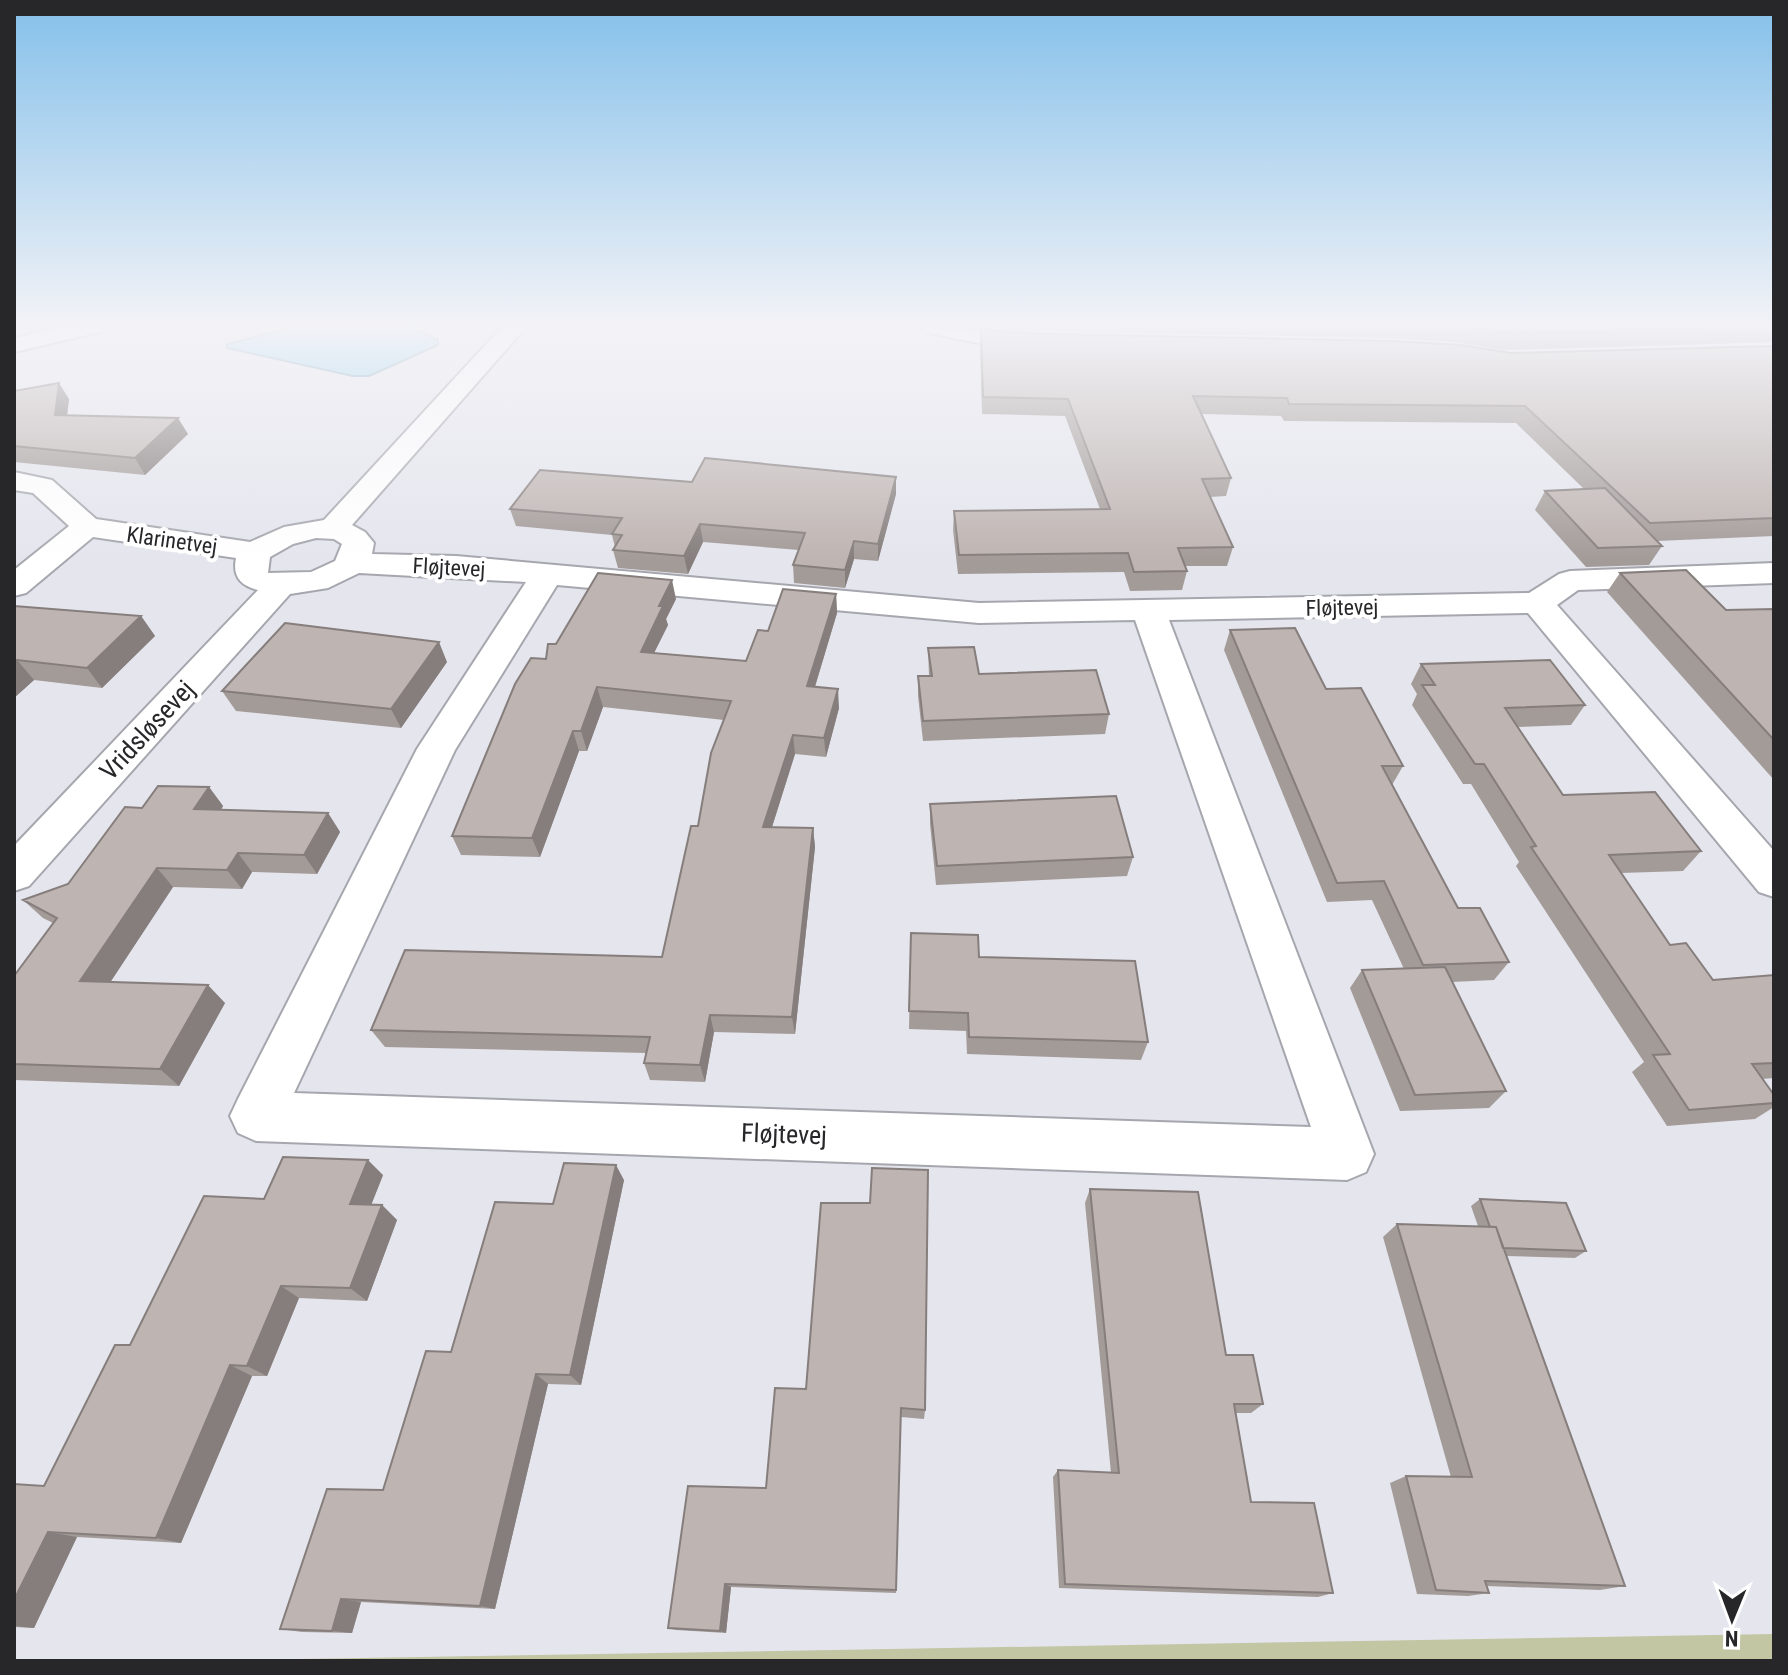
<svg xmlns="http://www.w3.org/2000/svg" width="1788" height="1675" font-family="'Roboto Condensed',sans-serif">
<style>
.green{fill:#c2c6a2}
.water{fill:#8fd1ee;stroke:#709eb3;stroke-width:2}
.lines{fill:none;stroke-linecap:round;stroke-linejoin:round}
.street-casing{stroke:#a6a6ae;stroke-width:4}
.secondary-casing{stroke:#a6a6ae;stroke-width:4}
.street{fill:#fff;fill-rule:evenodd}
.secondary{fill:#fff;fill-rule:evenodd}
.wall{fill:#a39b98}
.shaded-wall{fill:#857e7c}
.building{fill:#beb4b1;stroke:#857e7c;stroke-width:2}
.labels{text-anchor:middle;stroke-width:8;stroke-linejoin:round;paint-order:stroke}
.far-street-label{font-size:22px;fill:#27272a;stroke:#fff}
.street-label{font-size:26px;fill:#27272a;stroke:#fff}
</style>
<rect width="100%" height="100%" fill="#e5e5ee"/>
<path class="green" d="M 1774,1634 L 1774,1661 L 185,1661 Z"/>
<path class="water" d="M 292,327 L 411,327 L 438,340 L 438,345 L 369,376 L 353,376 L 227,348 L 227,344 Z"/>
<g class="lines">
<g class="street-casing">
<path id="street" d="M 502,327 L 526,327 L 352,525 L 365,532 L 374,543 L 372,554 L 456,556 L 979,603 L 1529,593 L 1559,574 L 1570,571 L 1774,563 L 1774,583 L 1578,590 L 1557,605 L 1774,851 L 1774,897 L 1759,892 L 1528,613 L 1169,620 L 1374,1154 L 1366,1172 L 1347,1180 L 256,1141 L 238,1133 L 230,1116 L 238,1099 L 417,749 L 526,582 L 359,573 L 328,588 L 290,594 L 29,886 L 14,891 L 14,846 L 258,590 C 241,586 232,577 236,558 L 93,537 L 26,593 L 14,596 L 14,570 L 69,526 L 33,493 L 14,490 L 14,472 L 52,480 L 96,519 L 250,542 L 284,527 L 324,520 ZM 316,538 L 334,539 L 342,544 L 335,561 L 311,572 L 268,573 L 270,557 L 293,544 ZM 557,585 L 979,623 L 1135,620 L 1311,1127 L 294,1093 L 455,750 Z
M 922,327 L 1036,334 L 1048,341 C 1035,358 947,337 926,332 Z"/>
</g>
<g class="secondary-casing">
<path id="secondary" d="M 61,327 L 103,327 L 100,332 L 14,352 L 14,338 Z"/>
</g>
<use href="#street" class="street"/>
<use href="#secondary" class="secondary"/>
</g>
<path class="wall" d="M 993,327 L 1774,327 L 1774,342 L 1503,350 L 1454,342 L 1386,338 L 1008,330 Z
M 981,328 L 1009,333 L 1511,353 L 1774,346 L 1774,536 L 1657,541 L 1662,546 L 1649,565 L 1586,567 L 1535,510 L 1545,491 L 1584,489 L 1516,423 L 1284,421 L 1281,416 L 1201,414 L 1231,478 L 1226,496 L 1210,497 L 1233,547 L 1227,566 L 1185,566 L 1187,571 L 1182,590 L 1130,591 L 1124,572 L 958,574 L 953,530 L 954,511 L 1100,509 L 1065,416 L 982,414 L 980,345 Z
M 14,391 L 69,399 L 67,415 L 188,434 L 145,475 L 14,462 Z
M 896,477 L 896,494 L 878,561 L 854,559 L 845,588 L 794,583 L 793,565 L 799,550 L 703,542 L 688,574 L 618,568 L 613,550 L 615,547 L 612,535 L 516,526 L 510,509 L 692,482 Z
M 1620,573 L 1726,610 L 1774,609 L 1774,780 L 1607,592 Z
M 836,594 L 837,613 L 815,687 L 839,708 L 826,757 L 795,754 L 772,827 L 813,828 L 815,847 L 795,1034 L 714,1032 L 705,1082 L 650,1080 L 644,1063 L 646,1053 L 385,1047 L 371,1030 L 662,957 L 698,826 L 724,720 L 603,707 L 587,751 L 579,751 L 540,857 L 461,855 L 452,836 L 546,659 L 556,644 L 676,599 L 666,619 L 668,625 L 654,653 L 746,661 L 768,631 Z
M 14,606 L 141,616 L 155,636 L 102,688 L 34,680 L 14,698 Z
M 1230,630 L 1326,689 L 1403,766 L 1392,785 L 1458,908 L 1509,962 L 1494,980 L 1452,982 L 1506,1091 L 1489,1108 L 1400,1111 L 1350,988 L 1362,970 L 1404,969 L 1372,900 L 1327,902 L 1224,650 Z
M 928,648 L 979,674 L 1109,714 L 1105,734 L 923,741 L 918,696 L 918,676 L 929,676 Z
M 447,662 L 401,728 L 236,711 L 222,691 Z
M 1421,664 L 1585,705 L 1571,725 L 1517,727 L 1563,795 L 1701,851 L 1683,871 L 1621,873 L 1670,945 L 1713,980 L 1774,975 L 1774,1078 L 1762,1079 L 1774,1095 L 1774,1107 L 1755,1119 L 1667,1126 L 1632,1072 L 1644,1062 L 1516,866 L 1519,862 L 1471,784 L 1463,784 L 1412,705 L 1417,694 L 1411,684 Z
M 209,787 L 223,806 L 221,810 L 328,813 L 340,832 L 317,874 L 252,872 L 242,889 L 173,887 L 110,982 L 225,1003 L 179,1086 L 14,1080 L 14,976 L 53,923 L 43,918 L 23,900 L 68,884 L 142,808 Z
M 930,804 L 1133,857 L 1127,876 L 936,885 L 930,824 Z
M 911,933 L 979,957 L 1148,1042 L 1141,1060 L 967,1054 L 966,1031 L 909,1029 Z
M 383,1175 L 371,1205 L 382,1205 L 397,1220 L 367,1301 L 299,1298 L 267,1376 L 252,1376 L 181,1543 L 77,1537 L 34,1628 L 14,1627 L 14,1484 L 44,1486 L 264,1199 Z
M 624,1180 L 581,1385 L 548,1384 L 495,1609 L 361,1602 L 352,1633 L 302,1632 L 280,1629 L 383,1490 L 553,1204 Z
M 1090,1189 L 1226,1355 L 1263,1404 L 1251,1413 L 1236,1413 L 1251,1502 L 1333,1593 L 1318,1597 L 1059,1588 L 1053,1477 L 1058,1470 L 1111,1473 L 1085,1203 Z
M 1480,1199 L 1586,1251 L 1575,1258 L 1506,1256 L 1625,1586 L 1600,1590 L 1487,1586 L 1489,1593 L 1468,1596 L 1417,1594 L 1390,1483 L 1406,1476 L 1451,1477 L 1383,1237 L 1397,1224 L 1478,1226 L 1471,1206 Z
M 775,1388 L 925,1410 L 924,1419 L 901,1417 L 896,1593 L 731,1587 L 726,1633 L 676,1630 L 668,1628 L 766,1488 Z"/>
<path class="shaded-wall" d="M 59,383 L 69,399 L 65,431 L 55,415 Z
M 178,418 L 188,434 L 145,475 L 135,458 Z
M 896,477 L 896,494 L 878,561 L 878,544 Z
M 700,524 L 703,542 L 688,574 L 684,556 Z
M 854,541 L 854,559 L 845,588 L 845,570 Z
M 672,580 L 676,599 L 666,619 L 668,625 L 645,671 L 641,652 L 659,606 Z
M 836,594 L 837,613 L 809,706 L 807,686 Z
M 141,616 L 155,636 L 102,688 L 87,668 Z
M 439,642 L 447,662 L 401,728 L 391,709 Z
M 17,660 L 34,680 L 14,698 L 14,663 Z
M 597,687 L 603,707 L 587,751 L 581,731 Z
M 838,689 L 839,708 L 826,757 L 824,738 Z
M 573,731 L 579,751 L 540,857 L 532,838 Z
M 793,735 L 795,754 L 766,846 L 763,827 Z
M 209,787 L 223,806 L 209,828 L 194,809 Z
M 328,813 L 340,832 L 317,874 L 304,855 Z
M 813,828 L 815,847 L 795,1034 L 792,1017 Z
M 238,853 L 252,872 L 242,889 L 227,870 Z
M 157,868 L 173,887 L 100,998 L 80,981 Z
M 208,985 L 225,1003 L 179,1086 L 160,1069 Z
M 710,1015 L 714,1032 L 705,1082 L 700,1065 Z
M 368,1160 L 383,1175 L 366,1218 L 350,1204 Z
M 616,1165 L 624,1180 L 581,1385 L 570,1375 Z
M 382,1205 L 397,1220 L 367,1301 L 350,1288 Z
M 281,1286 L 299,1298 L 267,1376 L 247,1366 Z
M 230,1365 L 252,1376 L 181,1543 L 156,1538 Z
M 536,1374 L 548,1384 L 495,1609 L 480,1606 Z
M 48,1532 L 77,1537 L 34,1628 L 14,1626 L 14,1600 Z
M 725,1584 L 731,1587 L 726,1633 L 720,1631 Z
M 341,1599 L 361,1602 L 352,1633 L 332,1631 Z"/>
<path class="building" d="M 1468,327 L 1745,327 L 1511,333 Z
M 981,328 L 1009,333 L 1392,341 L 1461,345 L 1511,353 L 1774,346 L 1774,518 L 1650,523 L 1525,406 L 1289,404 L 1287,398 L 1193,396 L 1231,478 L 1202,479 L 1233,547 L 1178,548 L 1187,571 L 1134,572 L 1128,553 L 959,555 L 954,511 L 1110,509 L 1068,399 L 983,397 Z
M 59,383 L 55,415 L 178,418 L 135,458 L 14,446 L 14,391 Z
M 705,458 L 896,477 L 878,544 L 854,541 L 845,570 L 793,565 L 805,533 L 700,524 L 684,556 L 613,550 L 622,535 L 612,534 L 622,518 L 510,509 L 540,470 L 692,482 Z
M 1605,488 L 1662,546 L 1598,548 L 1545,491 Z
M 1686,570 L 1726,610 L 1774,609 L 1774,740 L 1620,573 Z
M 598,573 L 672,580 L 659,606 L 663,606 L 641,652 L 746,661 L 758,630 L 768,631 L 783,589 L 836,594 L 807,686 L 838,689 L 824,738 L 793,735 L 763,827 L 813,828 L 792,1017 L 710,1015 L 700,1065 L 644,1063 L 650,1037 L 371,1030 L 405,950 L 662,957 L 691,826 L 698,826 L 711,753 L 731,701 L 597,687 L 581,731 L 573,731 L 532,838 L 452,836 L 515,684 L 531,658 L 546,659 L 548,644 L 556,644 Z
M 14,606 L 141,616 L 87,668 L 17,660 L 14,663 Z
M 285,623 L 439,642 L 391,709 L 222,691 Z
M 1295,628 L 1326,689 L 1361,688 L 1403,766 L 1382,766 L 1458,908 L 1480,908 L 1509,962 L 1423,965 L 1384,881 L 1337,883 L 1230,630 Z
M 974,647 L 979,674 L 1096,670 L 1109,714 L 923,721 L 918,676 L 932,676 L 928,648 Z
M 1550,660 L 1585,705 L 1505,708 L 1563,795 L 1655,792 L 1701,851 L 1609,855 L 1670,945 L 1686,943 L 1713,980 L 1774,975 L 1774,1063 L 1752,1064 L 1774,1095 L 1774,1103 L 1689,1110 L 1653,1055 L 1670,1054 L 1531,847 L 1536,846 L 1484,764 L 1475,764 L 1422,685 L 1435,685 L 1421,664 Z
M 158,786 L 209,787 L 194,809 L 328,813 L 304,855 L 238,853 L 227,870 L 157,868 L 80,981 L 208,985 L 160,1069 L 14,1064 L 14,976 L 57,918 L 23,900 L 68,884 L 125,807 L 142,808 Z
M 1116,796 L 1133,857 L 937,866 L 930,804 Z
M 911,933 L 978,935 L 979,957 L 1135,961 L 1148,1042 L 969,1037 L 968,1013 L 909,1011 Z
M 1445,967 L 1506,1091 L 1415,1095 L 1362,970 Z
M 283,1157 L 368,1160 L 350,1204 L 382,1205 L 350,1288 L 281,1286 L 247,1366 L 230,1365 L 156,1538 L 48,1532 L 14,1600 L 14,1484 L 44,1486 L 115,1345 L 130,1345 L 204,1196 L 264,1199 Z
M 564,1163 L 616,1165 L 570,1375 L 536,1374 L 480,1606 L 341,1599 L 332,1631 L 280,1629 L 327,1489 L 383,1490 L 426,1351 L 451,1352 L 495,1202 L 553,1204 Z
M 872,1168 L 928,1170 L 925,1410 L 901,1408 L 896,1590 L 725,1584 L 720,1631 L 668,1628 L 688,1486 L 766,1488 L 775,1388 L 806,1389 L 821,1203 L 870,1203 Z
M 1090,1189 L 1198,1192 L 1226,1355 L 1253,1355 L 1263,1404 L 1234,1404 L 1251,1502 L 1314,1503 L 1333,1593 L 1065,1584 L 1058,1470 L 1119,1473 Z
M 1480,1199 L 1566,1203 L 1586,1251 L 1503,1248 L 1496,1227 L 1490,1227 Z
M 1397,1224 L 1496,1227 L 1625,1586 L 1485,1581 L 1489,1593 L 1436,1590 L 1406,1476 L 1472,1477 Z"/>
<linearGradient id="sky" x2="0" y2="1"><stop stop-color="#84c0ea"/><stop offset="0.58" stop-color="#f3f3f7"/><stop offset="1" stop-color="#f3f3f7" stop-opacity="0"/></linearGradient>
<rect width="1788" height="561" fill="url(#sky)"/>
<g class="labels">
<g class="far-street-label">
<text transform="translate(172 540) rotate(8)" y="8">Klarinetvej</text>
<text transform="translate(449 567) rotate(3)" y="8">Fløjtevej</text>
<text transform="translate(1342 607) rotate(-1)" y="8">Fløjtevej</text>
</g>
<g class="street-label">
<text transform="translate(147 730) rotate(-47)" y="9">Vridsløsevej</text>
<text transform="translate(784 1134) rotate(2)" y="9">Fløjtevej</text>
</g>
</g>
<rect width="1788" height="1675" fill="none" stroke="#27272a" stroke-width="32"/>
<g transform="translate(1732 1619) rotate(181)" stroke="#ffffff" stroke-width="6" paint-order="stroke">
<path d="M0-6L14 30L0 20L-14 30Z" fill="#27272a"/>
<text y="-12" font-size="22" font-weight="bold" text-anchor="middle" fill="#27272a">N</text>
</g>
</svg>
